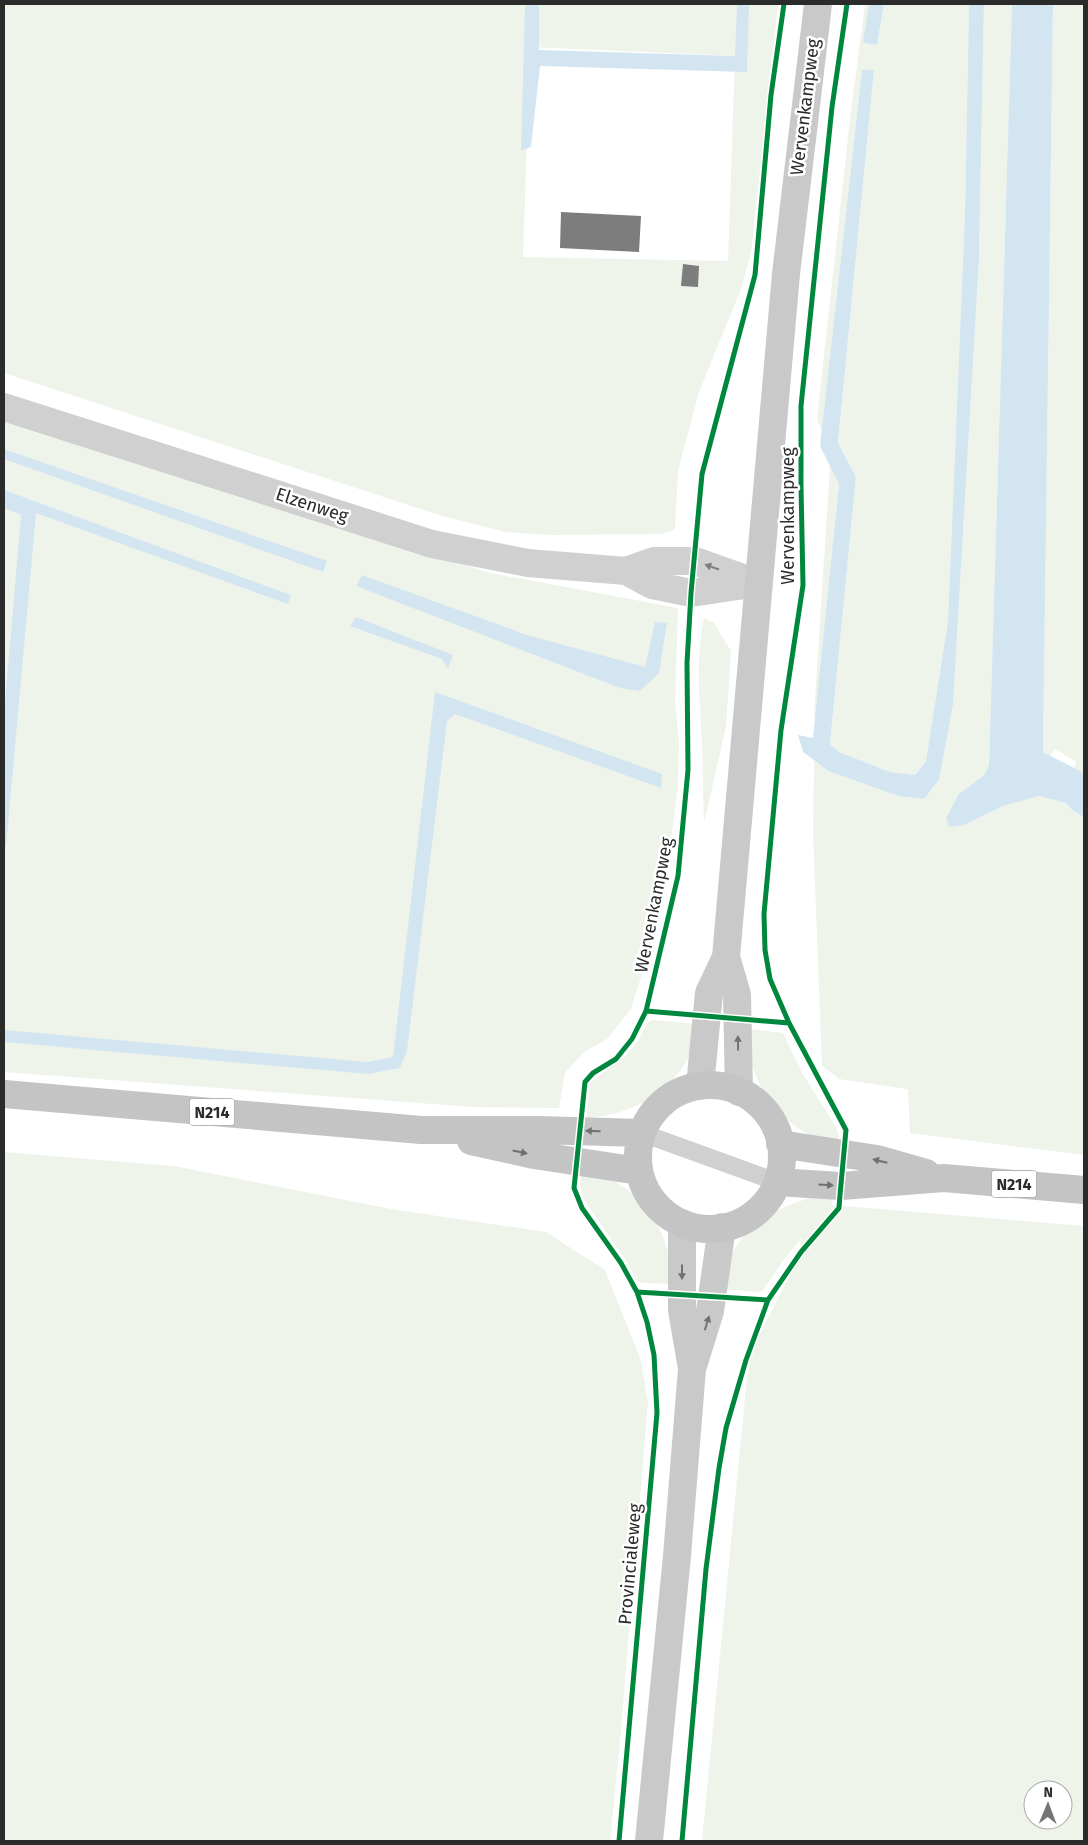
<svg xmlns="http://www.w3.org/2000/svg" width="1088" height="1845" font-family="'Fira Sans',sans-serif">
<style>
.green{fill:#eef4e9;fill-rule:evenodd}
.water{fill:#d4e5f2}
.building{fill:#7d7d7d}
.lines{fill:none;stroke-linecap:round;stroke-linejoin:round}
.lane{stroke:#d0d0d0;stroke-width:18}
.street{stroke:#d0d0d0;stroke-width:28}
.secondary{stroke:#c9c9c9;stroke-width:28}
.primary{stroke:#c4c4c4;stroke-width:28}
.cycleway-casing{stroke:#fff;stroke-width:8}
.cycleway{stroke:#00873e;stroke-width:5}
.oneway{fill:#7e7e7e}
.oneway2{fill:#727272}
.oneway3{fill:#707070}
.labels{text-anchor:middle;stroke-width:5;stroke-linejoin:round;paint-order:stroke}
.shield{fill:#fff;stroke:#6b6b6b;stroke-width:1}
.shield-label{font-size:16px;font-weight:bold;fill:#2b2b2b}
.street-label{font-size:18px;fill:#2b2b2b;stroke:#fff}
</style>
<rect width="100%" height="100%" fill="#fff"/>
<path class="green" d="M 4,4 L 778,4 L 751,253 L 741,289 L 699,392 L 689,429 L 678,472 L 675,529 L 663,534 L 548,535 L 505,532 L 442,516 L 4,373 ZM 530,47 L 735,56 L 728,261 L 523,257 Z
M 865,4 L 869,4 L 864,43 L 877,45 L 884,4 L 969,4 L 965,212 L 948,621 L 926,761 L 915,775 L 890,772 L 839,752 L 830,744 L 856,477 L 838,444 L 874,70 L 862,70 L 822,431 L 817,419 L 850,119 Z
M 984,4 L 1012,4 L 989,765 L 984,775 L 959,794 L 964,825 L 1003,806 L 1039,796 L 1066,803 L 1073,811 L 1084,817 L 1084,1155 L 910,1133 L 908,1089 L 839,1079 L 822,1066 L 813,832 L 814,761 L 828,771 L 898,796 L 924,799 L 939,780 L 953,705 L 979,259 Z
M 1053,4 L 1084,4 L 1084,773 L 1074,768 L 1076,761 L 1054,749 L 1051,756 L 1043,752 Z
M 4,416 L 490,573 L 678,608 L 675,702 L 679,742 L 678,786 L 666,878 L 650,948 L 631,1009 L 607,1039 L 584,1052 L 565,1073 L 559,1108 L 473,1107 L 4,1072 Z
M 830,466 L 839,484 L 816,717 L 814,716 Z
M 704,618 L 714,623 L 731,651 L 726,727 L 704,823 C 703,797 703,771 702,745 C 700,701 695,662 704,618 Z
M 652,1020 L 696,1024 C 694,1036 693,1047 688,1058 C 670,1095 626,1116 586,1118 L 590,1083 L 626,1055 L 638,1041 L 647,1023 Z
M 749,1029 L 783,1033 L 801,1071 L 836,1127 L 839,1135 L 838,1142 C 828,1140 818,1139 808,1134 C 783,1122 759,1091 752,1064 C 749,1053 750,1040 749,1029 Z
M 4,1152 L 174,1166 L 391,1209 L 546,1232 L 605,1270 L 641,1360 L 648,1403 L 620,1741 L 610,1841 L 4,1841 Z
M 582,1171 C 595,1174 608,1177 619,1184 C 643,1198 664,1229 669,1256 C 671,1265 670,1275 671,1284 L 643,1283 L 637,1281 L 625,1259 L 584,1200 L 580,1184 Z
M 833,1194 L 832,1205 L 1084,1226 L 1084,1841 L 702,1841 L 747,1377 L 753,1347 L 794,1267 L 802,1238 L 785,1258 L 763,1290 L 758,1292 L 723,1289 C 725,1281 725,1271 728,1263 C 742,1222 794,1197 833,1194 ZM 1033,1790 L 1063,1790 L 1063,1820 L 1033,1820 Z"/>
<path class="water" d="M 539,4 L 539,50 L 735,56 L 737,4 L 749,4 L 747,72 L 540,66 L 531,147 L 521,151 L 525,6 Z
M 869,4 L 884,4 L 877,45 L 863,43 Z
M 969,4 L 984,4 L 979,259 L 953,705 L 939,780 L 924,799 L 898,796 L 828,771 L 803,752 L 798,735 L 813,738 L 839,484 L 820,446 L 862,70 L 874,70 L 838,443 L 856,477 L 830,744 L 839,752 L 890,772 L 915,775 L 926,761 L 948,621 L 965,212 Z
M 1012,4 L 1053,4 L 1043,752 L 1084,773 L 1084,817 L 1073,811 L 1066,803 L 1039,796 L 1003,806 L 964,825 L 949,827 L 946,818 L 959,794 L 984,775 L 989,765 Z
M 4,449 L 327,561 L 323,572 L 4,459 Z
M 4,490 L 291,595 L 288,604 L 36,513 L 6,847 L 4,848 L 4,714 L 21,515 L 4,508 Z
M 362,575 L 527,635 L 645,667 L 655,622 L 667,623 L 659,673 L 640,691 L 620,688 L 356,586 Z
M 356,617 L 453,655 L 448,669 L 442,659 L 350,626 Z
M 435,692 L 662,774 L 661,788 L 455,714 L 447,721 L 407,1051 L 400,1068 L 368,1074 L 4,1042 L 4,1030 L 367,1062 L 393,1057 Z"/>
<path class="building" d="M 561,212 L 641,216 L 639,252 L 560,248 Z
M 683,264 L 699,266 L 698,287 L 681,286 Z"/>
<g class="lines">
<path class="lane" d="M 642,1133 L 777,1182"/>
<path class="street" d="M 4,407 L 432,544 L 528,563 L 626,571 L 652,585 L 691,593 L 758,583
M 626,571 L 654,561 L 695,561 L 754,582"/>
<path class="secondary" d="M 726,957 L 737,995 L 739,1092
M 700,1086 L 709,993 L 726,957 L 786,274 L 818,4
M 682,1223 L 682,1310 L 691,1363
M 649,1841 L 677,1556 L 692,1369 L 710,1311 L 722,1227"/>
<path class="primary" d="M638 1157a72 72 0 1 1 144 0a72 72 0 1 1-144 0Z
M 4,1094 L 421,1130 L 538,1130 L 642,1133
M 471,1141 L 534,1155 L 639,1171
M 780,1144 L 877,1159 L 926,1173
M 777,1182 L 841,1186 L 944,1178 L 1084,1190"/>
<g class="cycleway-casing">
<path id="cycleway" d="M 646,1011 L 789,1023
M 637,1292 L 768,1300
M 619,1841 L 657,1413 L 654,1355 L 647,1322 L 637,1292 L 621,1263 L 582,1208 L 574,1188 L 585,1082 L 593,1073 L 616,1059 L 632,1039 L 646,1011 L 678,876 L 688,770 L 687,663 L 691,593 L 702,474 L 755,275 L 771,95 L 784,4
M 682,1841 L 706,1569 L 719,1468 L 726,1428 L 746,1360 L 768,1300 L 801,1252 L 839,1208 L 840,1195 L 846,1130 L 789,1023 L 770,979 L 765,950 L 764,914 L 781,730 L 803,585 L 801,487 L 801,406 L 832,107 L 847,4"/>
</g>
<use href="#cycleway" class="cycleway"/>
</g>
<defs><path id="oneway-solid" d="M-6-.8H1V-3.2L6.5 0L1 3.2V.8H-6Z" transform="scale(1.25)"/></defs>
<use class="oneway" href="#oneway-solid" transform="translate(712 567) rotate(-161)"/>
<g class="oneway2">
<use href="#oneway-solid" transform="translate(738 1043) rotate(-91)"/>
<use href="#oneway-solid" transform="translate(682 1272) rotate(90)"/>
<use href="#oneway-solid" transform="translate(707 1323) rotate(-73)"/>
</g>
<g class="oneway3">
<use href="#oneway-solid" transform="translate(593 1131) rotate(-178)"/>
<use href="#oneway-solid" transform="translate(520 1152) rotate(12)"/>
<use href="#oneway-solid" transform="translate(880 1161) rotate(-166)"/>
<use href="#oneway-solid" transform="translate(826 1185) rotate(4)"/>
</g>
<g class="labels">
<g class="shield">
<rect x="189.5" y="1098.5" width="45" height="27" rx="4"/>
<rect x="991.5" y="1170.5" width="45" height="27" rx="4"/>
</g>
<g class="shield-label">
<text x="212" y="1118">N214</text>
<text x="1014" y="1190">N214</text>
</g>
<g class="street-label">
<text transform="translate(805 107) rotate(-83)" y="6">Wervenkampweg</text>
<text transform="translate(312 505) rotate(18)" y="6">Elzenweg</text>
<text transform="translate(788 516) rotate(-90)" y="6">Wervenkampweg</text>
<text transform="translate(654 905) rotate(-79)" y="6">Wervenkampweg</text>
<text transform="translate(630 1564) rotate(-85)" y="6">Provincialeweg</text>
</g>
</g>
<rect width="1088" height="1845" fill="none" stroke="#2b2b2b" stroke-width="10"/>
<g transform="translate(1048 1805) rotate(1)"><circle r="24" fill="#ffffff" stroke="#aaaaaa"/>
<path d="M0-4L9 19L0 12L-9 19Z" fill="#757575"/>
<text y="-8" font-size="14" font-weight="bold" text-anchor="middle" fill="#2b2b2b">N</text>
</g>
</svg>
